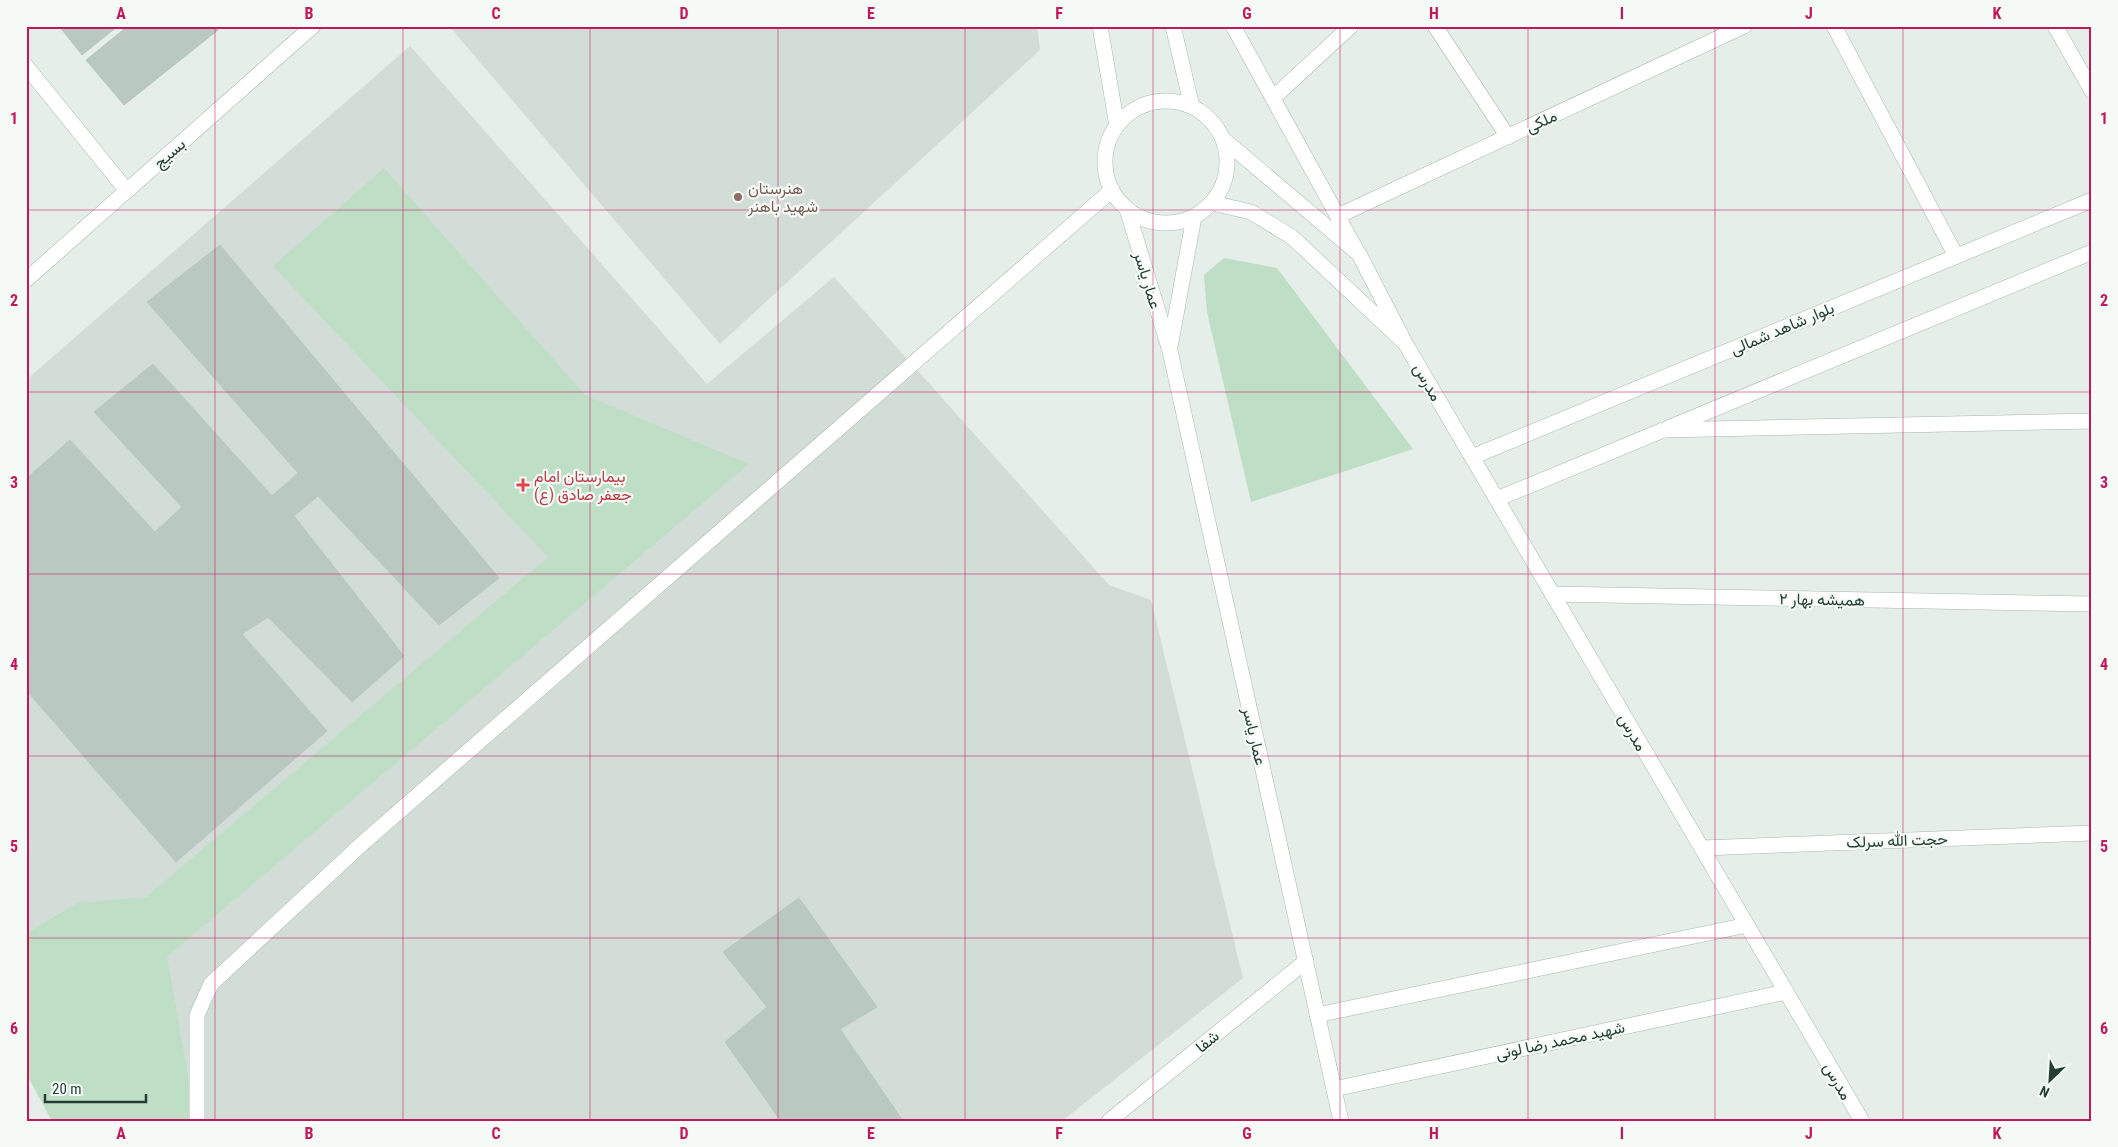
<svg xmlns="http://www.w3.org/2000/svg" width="2118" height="1147" font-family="'Roboto Condensed',Vazirmatn,sans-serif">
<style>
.built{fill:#d3ddd8}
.green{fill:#bedec5}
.building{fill:#bac8c2;stroke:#b7c7bf}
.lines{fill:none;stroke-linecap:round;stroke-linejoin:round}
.service-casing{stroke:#a7b6b0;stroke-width:16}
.minor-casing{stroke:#a7b6b0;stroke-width:16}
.tertiary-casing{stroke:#a7b6b0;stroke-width:16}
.secondary-casing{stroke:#a3b9b0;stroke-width:16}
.service{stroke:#fff;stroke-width:15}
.minor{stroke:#fff;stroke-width:15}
.tertiary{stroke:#fff;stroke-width:15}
.secondary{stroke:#fff;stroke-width:15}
.grid{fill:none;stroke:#c2185b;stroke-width:1;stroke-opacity:0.55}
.education-dot{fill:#8d6e63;stroke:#f5faf7;stroke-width:2}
.health-dot{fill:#e0444e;stroke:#f5faf7;stroke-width:2}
.labels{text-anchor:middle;stroke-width:4.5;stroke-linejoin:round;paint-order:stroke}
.street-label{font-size:16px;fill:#243f36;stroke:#f5faf7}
.education-label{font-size:16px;fill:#785e54;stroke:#f5faf7;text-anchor:start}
.health-label{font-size:16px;fill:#be3a42;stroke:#f5faf7;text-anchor:start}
.neatline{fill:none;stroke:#c2185b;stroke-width:2}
.grid-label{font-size:16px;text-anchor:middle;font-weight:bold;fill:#c2185b}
</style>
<rect width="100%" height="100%" fill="#e5eee9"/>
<path class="built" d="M 449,26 L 1037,26 L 1040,50 L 720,344 Z
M 410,46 L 707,384 L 834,277 L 1109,585 L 1151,600 L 1243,978 L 1062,1121 L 52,1121 L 26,1073 L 26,380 Z"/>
<path class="green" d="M 384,168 L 585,395 L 749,464 L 167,957 L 196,1121 L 52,1121 L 26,1073 L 26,934 L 77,903 L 146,897 L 548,557 L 273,266 Z
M 1224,258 L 1277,268 L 1413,449 L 1251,502 L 1207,312 L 1204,275 Z"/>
<path class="building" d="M 59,26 L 118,26 L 82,55 Z
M 128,26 L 215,26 L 218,30 L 124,105 L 86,60 Z
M 220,245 L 499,578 L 439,625 L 318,496 L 294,516 L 404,656 L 352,702 L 268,617 L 242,634 L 327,731 L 176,862 L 26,690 L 26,479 L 70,440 L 155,532 L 182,507 L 94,412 L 153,364 L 272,496 L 298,473 L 147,302 Z
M 799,898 L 877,1007 L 840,1029 L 903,1121 L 781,1121 L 725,1042 L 767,1007 L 723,952 Z"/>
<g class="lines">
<g class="service-casing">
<path id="service" d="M 197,1121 L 197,1015 L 211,984 L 364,842 L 1112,190"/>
</g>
<g class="minor-casing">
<path id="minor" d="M 1435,26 L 1508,137
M 1834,26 L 1956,256
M 2055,26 L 2092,91
M 26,66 L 127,191
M 1273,98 L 1351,26
M 1338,216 L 1744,26
M 1663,430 L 2092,421
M 1552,594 L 2092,604
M 1702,848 L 2092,833
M 1317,1015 L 1747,925
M 1334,1089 L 1786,992
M 1109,1121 L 1306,961"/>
</g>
<g class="tertiary-casing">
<path id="tertiary" d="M 1233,26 L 1358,253
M 1127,209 L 1170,351 L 1341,1121
M 26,280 L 313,26
M 1170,347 L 1194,217
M 1472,457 L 2092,200
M 1497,499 L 2092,252"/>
</g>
<g class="secondary-casing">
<path id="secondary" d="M 1100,26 L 1117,126
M 1173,26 L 1192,107
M1105 162a61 61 0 1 1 122 0a61 61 0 1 1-122 0Z
M 1212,203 L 1251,212 L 1292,237 L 1405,343 L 1359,254 L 1223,139
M 1405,343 L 1862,1121"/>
</g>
<use href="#service" class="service"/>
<use href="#minor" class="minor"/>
<use href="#tertiary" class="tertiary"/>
<use href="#secondary" class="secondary"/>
</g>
<path class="grid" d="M 215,26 L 215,1121M 403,26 L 403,1121M 590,26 L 590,1121M 778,26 L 778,1121M 965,26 L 965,1121M 1153,26 L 1153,1121M 1340,26 L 1340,1121M 1528,26 L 1528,1121M 1715,26 L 1715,1121M 1903,26 L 1903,1121M 26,210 L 2092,210M 26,392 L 2092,392M 26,574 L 2092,574M 26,756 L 2092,756M 26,938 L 2092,938"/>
<circle class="education-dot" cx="738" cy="197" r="5"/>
<path class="health-dot" d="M520.5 477.5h5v5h5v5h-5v5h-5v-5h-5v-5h5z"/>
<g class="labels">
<g class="street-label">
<text transform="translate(1541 121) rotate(-25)" y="6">ملکی</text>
<text transform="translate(169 153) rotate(-41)" y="6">بسیج</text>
<text transform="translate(1148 280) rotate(73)" y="6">عمار یاسر</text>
<text transform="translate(1782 328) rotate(-23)" y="6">بلوار شاهد شمالی</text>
<text transform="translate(1428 382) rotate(60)" y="6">مدرس</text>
<text transform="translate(1822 599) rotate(1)" y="6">همیشه بهار ۲</text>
<text transform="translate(1633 732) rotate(60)" y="6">مدرس</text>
<text transform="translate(1255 736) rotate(77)" y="6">عمار یاسر</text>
<text transform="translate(1897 840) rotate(-2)" y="6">حجت الله سرلک</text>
<text transform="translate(1560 1040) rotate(-12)" y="6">شهید محمد رضا لونی</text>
<text transform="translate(1207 1041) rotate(-39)" y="6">شفا</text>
<text transform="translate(1838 1081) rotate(60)" y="6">مدرس</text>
</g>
<g class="education-label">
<text x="748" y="194">هنرستان<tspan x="748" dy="18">شهید باهنر</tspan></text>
</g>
<g class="health-label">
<text x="534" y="482">بیمارستان امام<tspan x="534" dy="18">جعفر صادق (ع)</tspan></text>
</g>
</g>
<rect width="2118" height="1147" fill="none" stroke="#f5faf7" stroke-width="55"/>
<g transform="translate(2050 1080) rotate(205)" stroke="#f5faf7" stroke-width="4" paint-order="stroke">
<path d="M0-4L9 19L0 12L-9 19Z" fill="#243f36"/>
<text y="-8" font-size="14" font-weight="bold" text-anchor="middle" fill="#243f36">N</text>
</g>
<path d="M45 1094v8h101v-8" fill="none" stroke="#243f36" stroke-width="2.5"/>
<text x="52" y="1094" font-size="15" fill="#243f36" stroke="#f5faf7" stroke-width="4" paint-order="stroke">20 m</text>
<rect x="28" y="28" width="2062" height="1092" class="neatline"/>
<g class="grid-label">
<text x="121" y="19">A</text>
<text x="309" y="19">B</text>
<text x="496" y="19">C</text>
<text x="684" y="19">D</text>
<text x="871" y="19">E</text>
<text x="1059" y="19">F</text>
<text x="1247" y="19">G</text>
<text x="1434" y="19">H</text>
<text x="1622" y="19">I</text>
<text x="1809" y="19">J</text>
<text x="1997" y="19">K</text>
<text x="14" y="124">1</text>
<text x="2104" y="124">1</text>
<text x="14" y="306">2</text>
<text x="2104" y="306">2</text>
<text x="14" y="488">3</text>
<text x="2104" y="488">3</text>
<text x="14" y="670">4</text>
<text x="2104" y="670">4</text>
<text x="14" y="852">5</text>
<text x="2104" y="852">5</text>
<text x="14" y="1034">6</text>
<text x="2104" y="1034">6</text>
<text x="121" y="1139">A</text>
<text x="309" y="1139">B</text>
<text x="496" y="1139">C</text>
<text x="684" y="1139">D</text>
<text x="871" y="1139">E</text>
<text x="1059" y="1139">F</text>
<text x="1247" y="1139">G</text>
<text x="1434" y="1139">H</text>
<text x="1622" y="1139">I</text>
<text x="1809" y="1139">J</text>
<text x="1997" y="1139">K</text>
</g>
</svg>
